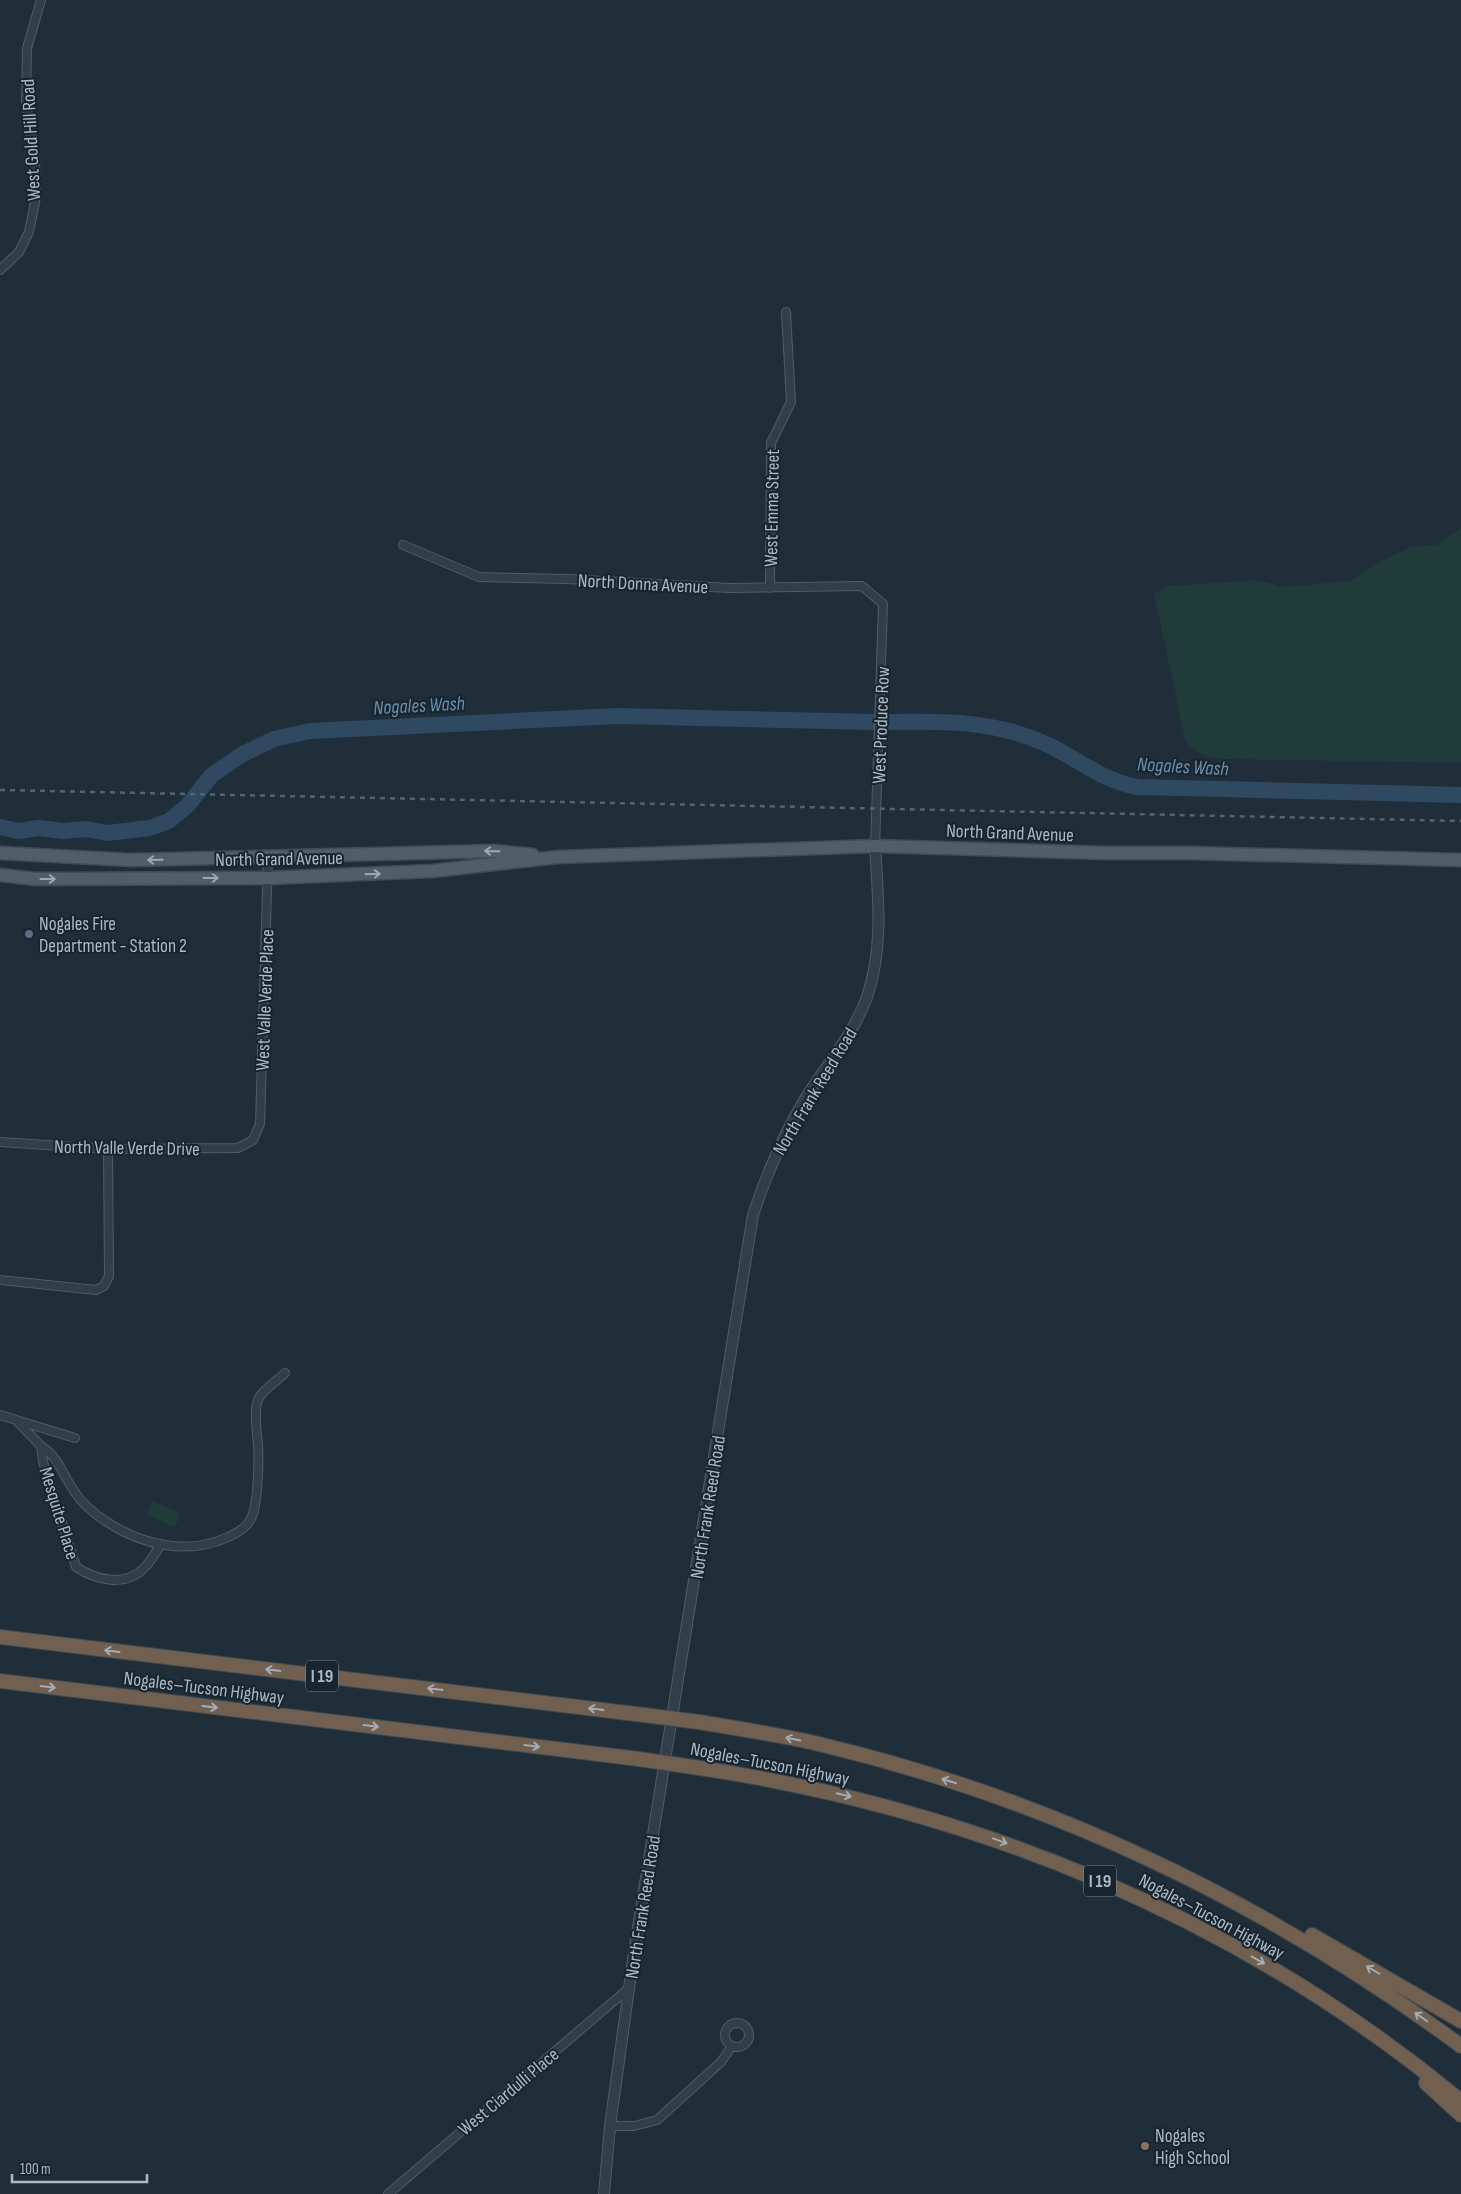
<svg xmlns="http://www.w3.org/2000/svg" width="1461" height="2194" font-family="'Sofia Sans Condensed',sans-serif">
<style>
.green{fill:#213b3a}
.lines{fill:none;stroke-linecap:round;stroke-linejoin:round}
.river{stroke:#2f4a60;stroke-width:16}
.minor-casing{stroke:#505d68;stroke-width:10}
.tertiary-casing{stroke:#505d68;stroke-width:12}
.primary-casing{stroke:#3f4b56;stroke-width:15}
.motorway-casing{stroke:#3d4a54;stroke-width:16}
.minor{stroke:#323f4a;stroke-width:8}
.tertiary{stroke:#323f4a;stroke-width:10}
.primary{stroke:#505e6a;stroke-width:12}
.motorway{stroke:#715f4f;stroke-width:14}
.rail{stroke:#546471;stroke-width:2.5;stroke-dasharray:5 5;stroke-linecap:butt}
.motorway-bridge-casing{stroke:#3d4a54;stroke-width:16;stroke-linecap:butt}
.motorway-bridge{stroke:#715f4f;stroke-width:14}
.oneway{stroke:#9aa8b4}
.oneway2{stroke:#a4acb5}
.service-dot{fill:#5c6f8a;stroke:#18242e;stroke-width:2}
.education-dot{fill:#8d6e63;stroke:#18242e;stroke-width:2}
.labels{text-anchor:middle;stroke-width:4;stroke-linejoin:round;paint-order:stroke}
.shield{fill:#18242e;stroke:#808d99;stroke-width:1}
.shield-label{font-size:18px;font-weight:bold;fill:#adbac7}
.street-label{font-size:19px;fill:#adbac7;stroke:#18242e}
.poi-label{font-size:19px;fill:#adbac7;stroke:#18242e;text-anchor:start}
.water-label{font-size:20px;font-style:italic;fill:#6a90ad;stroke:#18242e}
</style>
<rect width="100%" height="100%" fill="#1f2e39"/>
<path class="green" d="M 1461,528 L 1461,763 L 1220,759 C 1204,756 1195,753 1185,740 L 1154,593 L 1168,586 L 1258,580 L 1283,587 L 1349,581 L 1386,559 L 1411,547 L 1436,545 Z
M 152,1501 L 181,1513 L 175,1527 L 146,1515 Z"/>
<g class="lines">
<path class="river" d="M 885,722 C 941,721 994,720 1046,744 C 1077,758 1104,782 1138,787 L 1461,795
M 0,827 L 18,831 L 39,828 L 63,831 L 85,829 L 107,833 L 150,828 L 169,821 L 188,805 L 211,776 L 241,755 L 274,739 L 310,731 L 618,716 L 873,722"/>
<g class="minor-casing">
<path id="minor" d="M 0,270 L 19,252 L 29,232 L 36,197 L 35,159 L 26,103 L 27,48 L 41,0
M 403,545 L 479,577 L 567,579 L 729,588 L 862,586 L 883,604 L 875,846
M 770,588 L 771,443 L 791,402 L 786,312
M 0,1142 L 108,1149 L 238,1148 L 253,1140 L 260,1124 L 268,857
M 0,1280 L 96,1290 L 104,1286 L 109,1276 L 108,1149
M 0,1415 L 75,1438
M 16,1420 L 41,1446 L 43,1462 L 76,1567 C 96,1580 126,1588 145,1567 C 151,1561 156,1552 161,1544
M 41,1446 C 58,1457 61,1471 72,1488 C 80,1501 94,1514 107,1522 C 142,1545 187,1555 226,1538 C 240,1532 251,1525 254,1510 C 258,1493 259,1462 258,1445 C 257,1432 254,1416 257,1403 C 260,1391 276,1382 285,1373
M725 2035a12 12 0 1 1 24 0a12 12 0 1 1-24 0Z
M 610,2126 L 634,2126 L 657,2120 L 721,2062 L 732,2046
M 388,2194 L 628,1989"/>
</g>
<g class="tertiary-casing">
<path id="tertiary" d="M 604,2194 L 610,2126 L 634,1952 L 753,1215 C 767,1172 784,1133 808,1094 C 829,1062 854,1033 867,997 C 884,946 878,898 875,846"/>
</g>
<g class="primary-casing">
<path id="primary" d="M 0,853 L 131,860 L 494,851 L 533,855
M 0,875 L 35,879 L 269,878 L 432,871 L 558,857 L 875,846 L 1104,853 L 1189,853 L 1461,860"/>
</g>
<g class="motorway-casing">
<path id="motorway" d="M 0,1637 L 644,1715
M 0,1681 L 639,1759
M 699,1722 C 740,1729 782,1735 823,1745 C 1056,1801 1269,1904 1461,2046
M 693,1767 C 977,1809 1238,1917 1461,2101
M 1312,1935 L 1461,2021
M 1426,2083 L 1461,2115"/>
</g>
<use href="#minor" class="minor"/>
<use href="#tertiary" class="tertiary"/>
<use href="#primary" class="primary"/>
<use href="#motorway" class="motorway"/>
<path class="rail" d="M 0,790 L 1461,821"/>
<g class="motorway-bridge-casing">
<path id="motorway-bridge" d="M 644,1715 L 699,1722
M 639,1759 L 693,1767"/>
</g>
<use href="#motorway-bridge" class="motorway-bridge"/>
</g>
<defs><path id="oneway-shaft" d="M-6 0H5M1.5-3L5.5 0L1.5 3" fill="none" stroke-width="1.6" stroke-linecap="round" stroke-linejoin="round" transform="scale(1.25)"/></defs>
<g class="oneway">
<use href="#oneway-shaft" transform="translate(492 851) rotate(-179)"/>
<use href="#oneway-shaft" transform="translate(155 860) rotate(179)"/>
<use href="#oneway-shaft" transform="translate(373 874) rotate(-2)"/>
<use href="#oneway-shaft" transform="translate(211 878)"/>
<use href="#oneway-shaft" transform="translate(48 879)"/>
</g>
<g class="oneway2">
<use href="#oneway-shaft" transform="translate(112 1651) rotate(-173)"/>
<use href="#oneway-shaft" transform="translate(273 1670) rotate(-173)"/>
<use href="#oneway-shaft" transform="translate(48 1687) rotate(7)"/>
<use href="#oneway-shaft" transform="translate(435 1689) rotate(-173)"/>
<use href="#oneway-shaft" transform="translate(210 1707) rotate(7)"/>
<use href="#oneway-shaft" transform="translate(596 1709) rotate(-173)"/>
<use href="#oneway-shaft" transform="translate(371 1726) rotate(7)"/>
<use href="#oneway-shaft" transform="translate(793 1739) rotate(-169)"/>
<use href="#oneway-shaft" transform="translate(532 1746) rotate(7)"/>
<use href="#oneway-shaft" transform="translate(949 1781) rotate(-163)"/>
<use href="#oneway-shaft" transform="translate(844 1795) rotate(14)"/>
<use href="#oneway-shaft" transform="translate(1000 1841) rotate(20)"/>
<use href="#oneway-shaft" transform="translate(1258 1960) rotate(29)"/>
<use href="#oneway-shaft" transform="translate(1373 1970) rotate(-150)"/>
<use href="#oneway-shaft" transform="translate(1421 2017) rotate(-145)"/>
</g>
<circle class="service-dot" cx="29" cy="934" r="5"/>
<circle class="education-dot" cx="1145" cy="2146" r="5"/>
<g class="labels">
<g class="shield">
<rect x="306" y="1660.5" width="32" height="31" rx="4"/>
<rect x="1084" y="1865.5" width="32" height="31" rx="4"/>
</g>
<g class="shield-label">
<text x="322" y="1682">I 19</text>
<text x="1100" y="1887">I 19</text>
</g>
<g class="street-label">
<text transform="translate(30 140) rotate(-93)" y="7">West Gold Hill Road</text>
<text transform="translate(771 508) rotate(-89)" y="7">West Emma Street</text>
<text transform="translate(643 583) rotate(3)" y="7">North Donna Avenue</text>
<text transform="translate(880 725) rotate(-88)" y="7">West Produce Row</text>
<text transform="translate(1010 832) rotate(2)" y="7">North Grand Avenue</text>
<text transform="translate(279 858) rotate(-1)" y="7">North Grand Avenue</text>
<text transform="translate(264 1000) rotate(-88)" y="7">West Valle Verde Place</text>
<text transform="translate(814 1091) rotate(-59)" y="7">North Frank Reed Road</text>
<text transform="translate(127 1147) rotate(1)" y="7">North Valle Verde Drive</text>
<text transform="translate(707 1507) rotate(-81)" y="7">North Frank Reed Road</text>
<text transform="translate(60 1513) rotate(73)" y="7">Mesquite Place</text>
<text transform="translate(204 1687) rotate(7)" y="7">Nogales–Tucson Highway</text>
<text transform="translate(770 1763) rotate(11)" y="7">Nogales–Tucson Highway</text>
<text transform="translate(642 1907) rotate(-81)" y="7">North Frank Reed Road</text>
<text transform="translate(1212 1916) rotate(28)" y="7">Nogales–Tucson Highway</text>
<text transform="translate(508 2091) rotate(-40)" y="7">West Ciardulli Place</text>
</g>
<g class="poi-label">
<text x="39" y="930">Nogales Fire<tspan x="39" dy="22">Department - Station 2</tspan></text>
<text x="1155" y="2142">Nogales<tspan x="1155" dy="22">High School</tspan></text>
</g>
<g class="water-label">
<text transform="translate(419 705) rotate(-3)" y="7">Nogales Wash</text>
<text transform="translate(1183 766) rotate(3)" y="7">Nogales Wash</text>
</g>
</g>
<path d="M12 2174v8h135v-8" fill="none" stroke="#adbac7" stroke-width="2.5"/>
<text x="20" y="2174" font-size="15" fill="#adbac7" stroke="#18242e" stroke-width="4" paint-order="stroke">100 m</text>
</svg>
